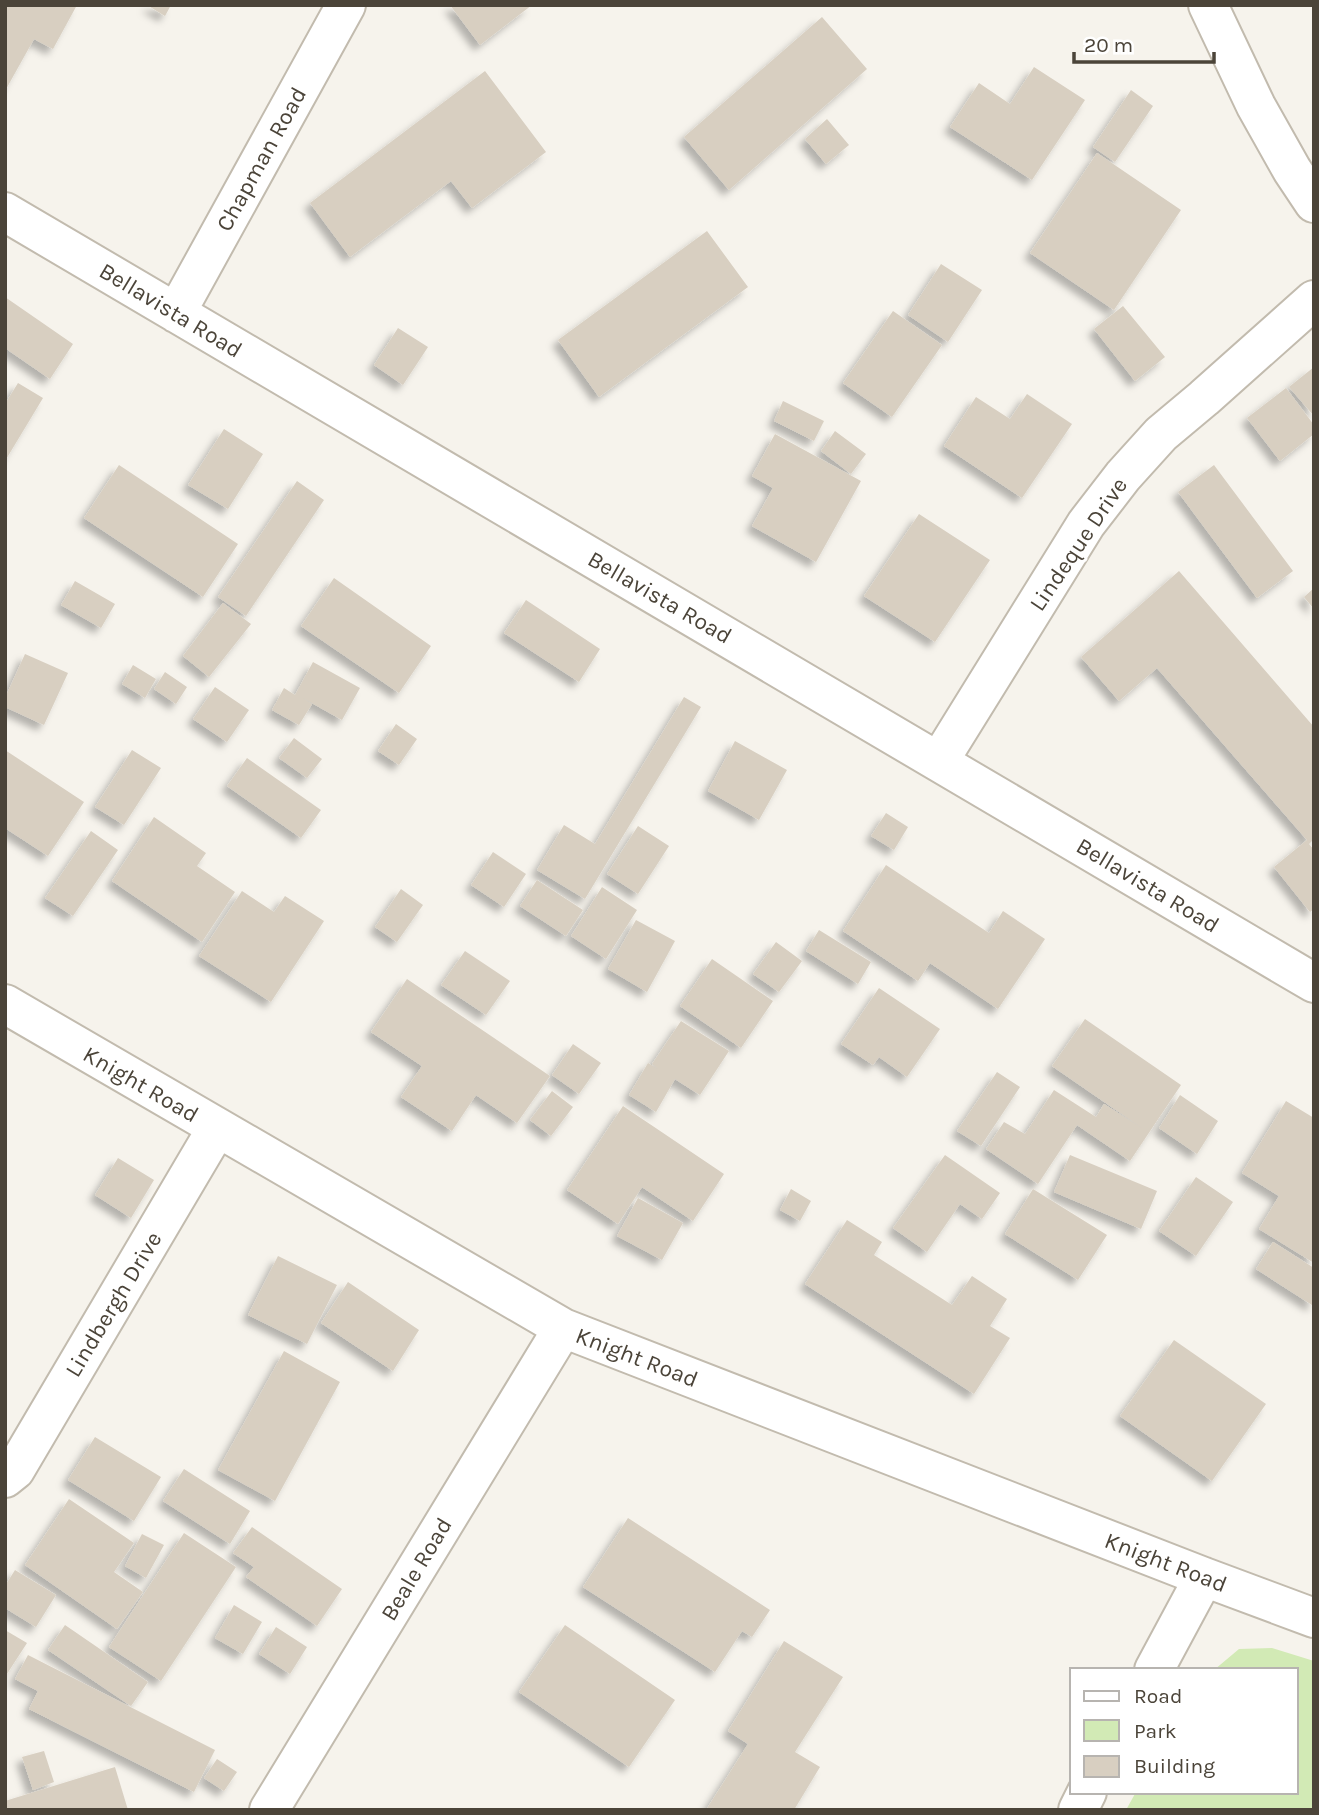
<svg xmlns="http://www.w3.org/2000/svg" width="1319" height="1815" font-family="Karla,sans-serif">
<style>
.green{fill:#d2eab5}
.building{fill:#d8cfc1;filter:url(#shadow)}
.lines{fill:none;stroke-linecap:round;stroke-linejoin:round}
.minor-casing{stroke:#c2bbae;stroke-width:42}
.minor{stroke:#fff;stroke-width:38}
.labels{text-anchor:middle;stroke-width:6;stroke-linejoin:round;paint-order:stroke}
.street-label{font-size:23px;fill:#4b4439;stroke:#fff}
</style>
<defs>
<filter id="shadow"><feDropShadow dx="-6" dy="6" stdDeviation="3.5" flood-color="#0004"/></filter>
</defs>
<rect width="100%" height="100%" fill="#f6f3ec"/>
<path class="green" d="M 1272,1648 L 1314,1661 L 1314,1810 L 1126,1810 L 1136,1792 L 1296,1792 L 1296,1670 L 1214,1670 L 1239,1649 Z"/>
<path class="building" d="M 5,5 L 77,5 L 53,49 L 34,39 L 5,91 Z
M 147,5 L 171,5 L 165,16 Z
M 450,5 L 532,5 L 480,45 Z
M 822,17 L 867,69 L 729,190 L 684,137 Z
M 1034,67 L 1085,100 L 1032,180 L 950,127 L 979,83 L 1010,104 Z
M 485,71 L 546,152 L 472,208 L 451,181 L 350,257 L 310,203 Z
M 1131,90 L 1153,106 L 1115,162 L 1093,147 Z
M 827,119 L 849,145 L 826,164 L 805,139 Z
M 1097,153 L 1181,210 L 1114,310 L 1030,253 Z
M 707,231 L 748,287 L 599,397 L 558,340 Z
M 941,264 L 982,290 L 948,342 L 908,315 Z
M 5,297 L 73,344 L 50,379 L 5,348 Z
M 1123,306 L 1165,357 L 1135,381 L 1094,329 Z
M 893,311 L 942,345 L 892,417 L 843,383 Z
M 398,328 L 428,347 L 403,385 L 374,365 Z
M 1314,367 L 1314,416 L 1289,387 Z
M 18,383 L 43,398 L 5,461 L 5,404 Z
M 1286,388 L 1314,425 L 1314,434 L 1280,461 L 1247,418 Z
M 1027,394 L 1072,424 L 1022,498 L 944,446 L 976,397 L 1010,419 Z
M 783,401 L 824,421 L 814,441 L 774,421 Z
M 224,429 L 263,454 L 228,509 L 188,485 Z
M 835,431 L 866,454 L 851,474 L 821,451 Z
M 775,434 L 861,481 L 816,562 L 752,526 L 773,488 L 752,476 Z
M 119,465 L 238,544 L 203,597 L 84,518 Z
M 1214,465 L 1293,571 L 1257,598 L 1178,492 Z
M 297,481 L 324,500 L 246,616 L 218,597 Z
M 919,514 L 990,560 L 935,642 L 864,596 Z
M 1179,571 L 1314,727 L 1314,839 L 1309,844 L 1314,850 L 1314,909 L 1310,912 L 1274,867 L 1307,840 L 1157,668 L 1119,701 L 1081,657 Z
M 334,578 L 431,646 L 399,693 L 301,626 Z
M 75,581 L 115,604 L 101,628 L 61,605 Z
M 1314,588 L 1314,609 L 1304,597 Z
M 526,600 L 600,649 L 579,682 L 504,633 Z
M 223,603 L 251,624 L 209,677 L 183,656 Z
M 25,654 L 68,673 L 44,725 L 5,707 L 5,698 Z
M 313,662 L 360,688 L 342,720 L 303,698 L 312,704 L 299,725 L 272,710 L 284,688 L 295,695 Z
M 133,665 L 156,679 L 145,698 L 122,684 Z
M 165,672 L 187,687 L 176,704 L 154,689 Z
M 215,687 L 249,710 L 227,742 L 193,719 Z
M 684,697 L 701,707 L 585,899 L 537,870 L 564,825 L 595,844 Z
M 396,724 L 417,739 L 399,765 L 378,751 Z
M 294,738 L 322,759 L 307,778 L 279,758 Z
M 735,741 L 787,770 L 759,820 L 708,791 Z
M 5,750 L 84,802 L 48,856 L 5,828 Z
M 132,750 L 161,768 L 124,825 L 95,807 Z
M 247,758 L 321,810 L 301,838 L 227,786 Z
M 886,813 L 908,827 L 894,850 L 871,836 Z
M 154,817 L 206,853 L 197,866 L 235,892 L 202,942 L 112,881 Z
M 638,826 L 669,846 L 638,894 L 607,874 Z
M 91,831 L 118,850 L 73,916 L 45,898 Z
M 493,852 L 526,874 L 504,907 L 471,885 Z
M 886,865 L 989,933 L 1003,911 L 1045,939 L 998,1009 L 930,963 L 918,981 L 843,931 Z
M 537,880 L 583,910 L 566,936 L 520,906 Z
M 602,887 L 637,910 L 606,959 L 571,936 Z
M 401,889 L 423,905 L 397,942 L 375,927 Z
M 242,891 L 274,912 L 285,896 L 324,921 L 271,1002 L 199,956 Z
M 636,920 L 675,941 L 647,992 L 608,969 Z
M 819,930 L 871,962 L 858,984 L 806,951 Z
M 776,942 L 802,961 L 779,992 L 753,974 Z
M 465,951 L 510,981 L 486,1015 L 441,985 Z
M 712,959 L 773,1001 L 741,1048 L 680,1006 Z
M 407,979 L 550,1076 L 517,1123 L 476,1095 L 452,1131 L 401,1097 L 422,1066 L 371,1032 Z
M 879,988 L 940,1029 L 907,1077 L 879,1057 L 873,1065 L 841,1044 Z
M 1085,1019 L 1181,1085 L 1130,1161 L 1077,1125 L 1038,1184 L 986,1149 L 1004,1122 L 1025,1134 L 1054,1090 L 1096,1117 L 1104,1104 L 1142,1128 L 1052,1066 Z
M 681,1021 L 729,1051 L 700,1095 L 675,1079 L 656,1112 L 629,1095 L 648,1063 L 658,1069 L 652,1064 Z
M 573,1044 L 601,1063 L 579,1094 L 552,1075 Z
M 997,1072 L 1020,1087 L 981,1146 L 957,1131 Z
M 552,1091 L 573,1107 L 551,1136 L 530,1120 Z
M 1180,1095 L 1218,1121 L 1197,1154 L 1159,1128 Z
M 1286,1101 L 1314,1118 L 1314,1263 L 1259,1229 L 1279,1196 L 1242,1173 Z
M 623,1106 L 724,1174 L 693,1221 L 642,1187 L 618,1224 L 567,1190 Z
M 945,1155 L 1000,1193 L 982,1219 L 960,1204 L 927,1252 L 893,1228 Z
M 1070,1155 L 1157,1191 L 1141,1229 L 1054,1192 Z
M 118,1158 L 154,1180 L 131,1218 L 95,1195 Z
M 1196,1177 L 1233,1202 L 1196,1256 L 1159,1231 Z
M 791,1189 L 811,1201 L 800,1221 L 780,1210 Z
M 1033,1189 L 1107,1235 L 1078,1280 L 1005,1234 Z
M 638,1198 L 683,1223 L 662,1260 L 617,1236 Z
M 847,1220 L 882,1242 L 874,1255 L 952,1305 L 972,1276 L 1007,1299 L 990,1326 L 1010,1338 L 974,1394 L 805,1284 Z
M 1273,1242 L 1314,1268 L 1314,1303 L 1312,1305 L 1256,1269 Z
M 278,1256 L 337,1285 L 307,1344 L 248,1315 Z
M 348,1282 L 419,1330 L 393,1371 L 321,1323 Z
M 1174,1340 L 1266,1404 L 1212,1481 L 1120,1416 Z
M 284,1351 L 340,1382 L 275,1501 L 218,1470 Z
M 95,1437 L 161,1477 L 134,1521 L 68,1480 Z
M 184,1469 L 250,1511 L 230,1544 L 163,1501 Z
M 69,1499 L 134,1543 L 114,1572 L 143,1592 L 117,1629 L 25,1565 Z
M 628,1518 L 770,1610 L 752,1637 L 742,1631 L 715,1672 L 583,1587 Z
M 252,1527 L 342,1589 L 317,1626 L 246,1577 L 254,1567 L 233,1553 Z
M 184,1533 L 236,1567 L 161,1681 L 109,1647 Z
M 142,1534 L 164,1545 L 146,1578 L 125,1566 Z
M 15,1570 L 56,1595 L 36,1627 L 5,1608 L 5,1586 Z
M 234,1605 L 262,1622 L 243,1654 L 215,1638 Z
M 65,1625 L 148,1682 L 131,1706 L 48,1650 Z
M 565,1625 L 675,1700 L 629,1767 L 519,1692 Z
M 276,1627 L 307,1647 L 290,1674 L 259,1654 Z
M 5,1630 L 27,1643 L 5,1677 Z
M 784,1641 L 843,1677 L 795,1752 L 820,1767 L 794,1810 L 706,1810 L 748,1744 L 728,1731 Z
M 28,1655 L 215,1750 L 194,1792 L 29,1709 L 38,1691 L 15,1679 Z
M 44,1751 L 54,1782 L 33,1790 L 22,1757 Z
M 217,1759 L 237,1772 L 224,1791 L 204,1778 Z
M 115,1767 L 128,1810 L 5,1810 L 5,1801 Z"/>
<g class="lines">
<g class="minor-casing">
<path id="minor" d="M 1208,5 L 1256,106 L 1292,170 L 1314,203
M 5,212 L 1314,983
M 176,313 L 346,5
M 939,761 L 1086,524 L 1123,476 L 1161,434 L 1204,398 L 1314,300
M 5,1004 L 563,1328 L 1204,1577 L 1314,1618
M 5,1478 L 15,1470 L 217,1128
M 1154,1670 L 1204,1577
M 269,1810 L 563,1328
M 1078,1810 L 1087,1792"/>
</g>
<use href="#minor" class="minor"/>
</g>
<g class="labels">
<g class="street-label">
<text transform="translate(261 159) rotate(-61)" y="8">Chapman Road</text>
<text transform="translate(171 310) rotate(31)" y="8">Bellavista Road</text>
<text transform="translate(1078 544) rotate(-56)" y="8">Lindeque Drive</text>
<text transform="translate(660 597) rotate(30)" y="8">Bellavista Road</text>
<text transform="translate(1148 885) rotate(31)" y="8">Bellavista Road</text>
<text transform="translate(141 1084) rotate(30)" y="8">Knight Road</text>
<text transform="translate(113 1304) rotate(-59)" y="8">Lindbergh Drive</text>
<text transform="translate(637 1357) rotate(21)" y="8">Knight Road</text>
<text transform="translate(1166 1562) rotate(21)" y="8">Knight Road</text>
<text transform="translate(416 1569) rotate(-59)" y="8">Beale Road</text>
</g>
</g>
<rect width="1319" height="1815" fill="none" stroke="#4b4439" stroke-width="14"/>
<rect x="1070" y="1668" width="228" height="126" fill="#ffffff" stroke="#b7b4b0" stroke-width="2"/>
<rect x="1084" y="1691" width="35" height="10" fill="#ffffff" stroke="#b7b4b0" stroke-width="2"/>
<text x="1134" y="1703" font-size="21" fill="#4b4439">Road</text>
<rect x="1084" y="1720" width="35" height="21" fill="#d2eab5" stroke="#b7b4b0" stroke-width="2"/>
<text x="1134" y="1738" font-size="21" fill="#4b4439">Park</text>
<rect x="1084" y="1756" width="35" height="21" fill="#d8cfc1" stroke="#b7b4b0" stroke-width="2"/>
<text x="1134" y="1773" font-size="21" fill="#4b4439">Building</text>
<path d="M1074 52v10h140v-10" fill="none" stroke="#4b4439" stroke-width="3.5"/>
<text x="1084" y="52" font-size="21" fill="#4b4439" stroke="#ffffff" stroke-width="5" paint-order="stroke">20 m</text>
</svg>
